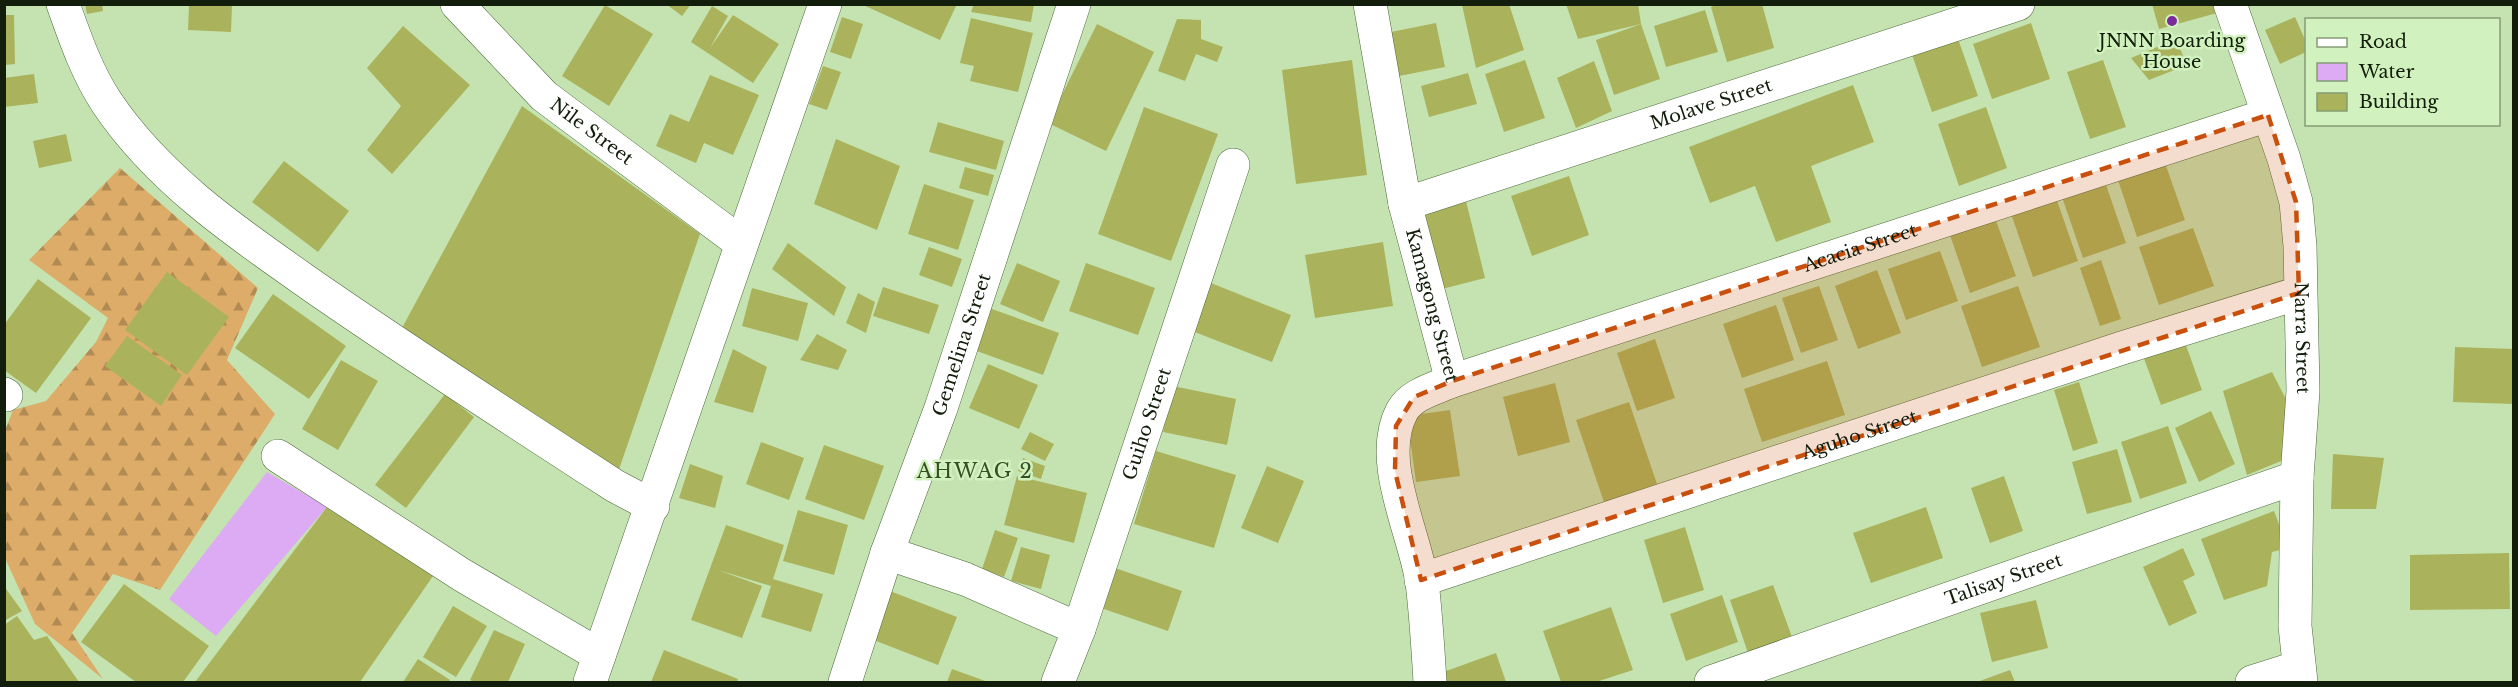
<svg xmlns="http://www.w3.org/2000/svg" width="2518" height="687" font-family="'Libre Baskerville',serif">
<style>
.forest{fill:url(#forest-firs)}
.water{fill:#dcabf4}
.building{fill:#aab35c}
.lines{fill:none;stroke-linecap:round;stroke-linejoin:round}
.minor-casing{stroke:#4d683b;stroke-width:34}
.minor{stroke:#fff;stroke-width:33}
.marked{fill:#c8500c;fill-opacity:0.2;stroke:#c8500c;stroke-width:4.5;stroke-dasharray:12 8;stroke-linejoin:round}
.poi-dot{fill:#7a2a9b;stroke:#d1f1be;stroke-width:2}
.labels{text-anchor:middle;stroke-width:5;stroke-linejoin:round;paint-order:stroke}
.poi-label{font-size:18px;fill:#121d0b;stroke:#d1f1be}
.street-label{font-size:18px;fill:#121d0b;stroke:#d1f1be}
.neighbourhood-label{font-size:20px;letter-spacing:1.5px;fill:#354e23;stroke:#d1f1be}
</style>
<defs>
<pattern id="forest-firs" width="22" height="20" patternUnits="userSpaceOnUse" patternTransform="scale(1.5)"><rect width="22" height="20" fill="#ddac68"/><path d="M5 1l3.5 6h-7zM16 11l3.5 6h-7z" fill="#b28b54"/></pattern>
</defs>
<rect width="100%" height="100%" fill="#c4e3b1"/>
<path class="forest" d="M 120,168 L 258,288 L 227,360 L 275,414 L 160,590 L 113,574 L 72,633 L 103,679 L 35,624 L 5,558 L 4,433 L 13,410 L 46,401 L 96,342 L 108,318 L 29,260 Z"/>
<path class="water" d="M 267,472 L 327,507 L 216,636 L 169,599 Z"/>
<path class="building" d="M 85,4 L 102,4 L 103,11 L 87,14 Z
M 666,4 L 691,4 L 682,16 Z
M 861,4 L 957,4 L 940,40 Z
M 974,4 L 1034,4 L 1031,22 L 971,12 Z
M 1509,4 L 1524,50 L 1476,68 L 1462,5 Z
M 1566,4 L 1638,4 L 1641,24 L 1660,79 L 1614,95 L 1596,40 L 1641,24 L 1578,39 Z
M 1718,4 L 1762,4 L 1774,48 L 1727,62 L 1711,7 Z
M 2152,4 L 2214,4 L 2217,13 L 2159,29 Z
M 189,5 L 232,5 L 231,32 L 188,30 Z
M 605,5 L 653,34 L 609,106 L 562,76 Z
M 712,6 L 728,16 L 710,48 L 733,15 L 779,44 L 753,83 L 691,42 Z
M 1705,10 L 1718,52 L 1666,67 L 1654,26 Z
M 4,15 L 14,15 L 15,64 L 4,65 Z
M 842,17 L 863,24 L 851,59 L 830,52 Z
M 2295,17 L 2306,42 L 2306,52 L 2280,64 L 2265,30 Z
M 971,18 L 1033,33 L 1018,92 L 970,81 L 974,66 L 960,63 Z
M 1177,19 L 1201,20 L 1201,39 L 1223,47 L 1217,62 L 1196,54 L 1185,81 L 1158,71 Z
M 1436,23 L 1445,67 L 1399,76 L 1391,32 Z
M 2031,23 L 2050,79 L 1992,99 L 1973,44 Z
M 1097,24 L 1154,52 L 1106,151 L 1048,123 Z
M 403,26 L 470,85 L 392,174 L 367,150 L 401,106 L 367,68 Z
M 1956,33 L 1978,96 L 1932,112 L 1910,49 Z
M 2176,39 L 2187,65 L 2149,80 L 2131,58 Z
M 1352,60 L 1367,175 L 1296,184 L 1282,70 Z
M 1525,60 L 1545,118 L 1504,132 L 1485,74 Z
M 2103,60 L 2126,127 L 2090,139 L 2067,72 Z
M 1594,61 L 1612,111 L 1576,128 L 1557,78 Z
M 823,66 L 841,72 L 827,110 L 809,104 Z
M 1468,73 L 1477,104 L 1429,117 L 1421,86 Z
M 34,74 L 38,103 L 4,107 L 4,78 Z
M 710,75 L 759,95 L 733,155 L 704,143 L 696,163 L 656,146 L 670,114 L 689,122 Z
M 1853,85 L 1874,142 L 1811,166 L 1831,222 L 1776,242 L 1755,186 L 1710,203 L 1689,147 Z
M 522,106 L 700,234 L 615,481 L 396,339 Z
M 1144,107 L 1218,134 L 1171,261 L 1098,234 Z
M 1986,107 L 2007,168 L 1959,186 L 1938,124 Z
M 938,122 L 1004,141 L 996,170 L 929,152 Z
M 66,134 L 72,161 L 39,168 L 33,141 Z
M 836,139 L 900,166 L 877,230 L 814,204 Z
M 2164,160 L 2185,220 L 2137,237 L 2117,177 Z
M 284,161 L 349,211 L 318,252 L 252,202 Z
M 965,167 L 994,175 L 988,196 L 959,188 Z
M 1569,176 L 1589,235 L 1532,256 L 1511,196 Z
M 2104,179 L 2126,243 L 2083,258 L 2061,194 Z
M 924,184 L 974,200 L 958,250 L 908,234 Z
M 2053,189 L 2078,261 L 2033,277 L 2008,205 Z
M 1466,201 L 1485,278 L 1442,289 L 1424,212 Z
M 1995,218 L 2016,276 L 1970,293 L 1950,235 Z
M 2193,228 L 2214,286 L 2159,305 L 2139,247 Z
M 1383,242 L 1393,306 L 1315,318 L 1305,255 Z
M 788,243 L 846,287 L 834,316 L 772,269 Z
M 929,247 L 962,259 L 952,287 L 919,275 Z
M 1940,251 L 1958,301 L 1906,320 L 1888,269 Z
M 2101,260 L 2121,319 L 2100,326 L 2080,268 Z
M 1017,263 L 1060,281 L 1043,322 L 1000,304 Z
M 1086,263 L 1155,288 L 1138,335 L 1069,311 Z
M 1877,270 L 1901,333 L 1858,349 L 1835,286 Z
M 167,272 L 229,317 L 187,375 L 125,330 Z
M 38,279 L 91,318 L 36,393 L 4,370 L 4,325 Z
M 1211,283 L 1291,315 L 1272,362 L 1192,331 Z
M 1819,286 L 1838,340 L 1801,353 L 1782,298 Z
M 2018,286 L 2040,347 L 1982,367 L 1961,306 Z
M 883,287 L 939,305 L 929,334 L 873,316 Z
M 752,288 L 808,303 L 798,341 L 742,326 Z
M 858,293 L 875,302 L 866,333 L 846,323 Z
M 273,294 L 346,346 L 309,399 L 235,348 Z
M 1776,305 L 1794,360 L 1742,378 L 1723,324 Z
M 989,308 L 1059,333 L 1043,375 L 974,350 Z
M 817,334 L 847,350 L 838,370 L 800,360 Z
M 127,336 L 182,375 L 161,406 L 105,366 Z
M 2183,337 L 2202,390 L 2161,405 L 2142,353 Z
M 1655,339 L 1675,398 L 1637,411 L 1617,353 Z
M 2455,347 L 2514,349 L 2514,404 L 2453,402 Z
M 733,349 L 767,367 L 753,413 L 714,402 Z
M 341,360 L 378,381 L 338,450 L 302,429 Z
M 1827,361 L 1845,415 L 1762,442 L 1744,389 Z
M 988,364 L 1038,385 L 1019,429 L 969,408 Z
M 2272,372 L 2292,411 L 2286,459 L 2247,475 L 2223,391 Z
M 2079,382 L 2098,443 L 2073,451 L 2054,390 Z
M 1555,383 L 1570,442 L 1518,456 L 1503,397 Z
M 1173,386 L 1236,399 L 1227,445 L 1163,432 Z
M 445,394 L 474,417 L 406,508 L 375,485 Z
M 1629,402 L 1657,484 L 1604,502 L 1576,420 Z
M 1450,410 L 1460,476 L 1416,482 L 1407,416 Z
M 2211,411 L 2235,464 L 2199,482 L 2175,428 Z
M 2168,426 L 2187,483 L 2140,499 L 2121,442 Z
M 1030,432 L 1054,444 L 1045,461 L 1021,449 Z
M 761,442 L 804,458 L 789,500 L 746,484 Z
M 824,445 L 884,466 L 864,520 L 805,499 Z
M 2117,449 L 2132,502 L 2087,514 L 2072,462 Z
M 1156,451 L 1236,475 L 1214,548 L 1134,524 Z
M 2333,454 L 2384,458 L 2376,509 L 2331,509 Z
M 1023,458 L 1045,466 L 1041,479 L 1018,471 Z
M 690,464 L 723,476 L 715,508 L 679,498 Z
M 1267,466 L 1304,481 L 1278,543 L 1241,528 Z
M 1017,476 L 1087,493 L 1074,543 L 1004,525 Z
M 2004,476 L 2023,531 L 1990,543 L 1971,488 Z
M 327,507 L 433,576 L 360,682 L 195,682 Z
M 1926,507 L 1943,558 L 1871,583 L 1853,533 Z
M 798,510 L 848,525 L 834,575 L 783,561 Z
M 2274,511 L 2288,548 L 2272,552 L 2267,586 L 2224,600 L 2201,539 Z
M 726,525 L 784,545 L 773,579 L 823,594 L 811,632 L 761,617 L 771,586 L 718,570 L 762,586 L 742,638 L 691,620 Z
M 1685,527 L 1704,590 L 1663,603 L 1644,540 Z
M 995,530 L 1018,538 L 1004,577 L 982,569 Z
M 1021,547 L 1050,555 L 1041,589 L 1011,581 Z
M 2183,548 L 2195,575 L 2183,581 L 2197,613 L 2169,626 L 2143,567 Z
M 2509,553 L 2510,609 L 2410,610 L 2410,555 Z
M 1115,568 L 1182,591 L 1168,631 L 1101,608 Z
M 124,584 L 209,646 L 183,682 L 136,682 L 81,642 Z
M 1773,585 L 1792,637 L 1748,653 L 1730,600 Z
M 4,586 L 22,611 L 4,621 Z
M 890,591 L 957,617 L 938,665 L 871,639 Z
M 1722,595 L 1738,642 L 1686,661 L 1670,614 Z
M 2036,600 L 2048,648 L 1992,662 L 1980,613 Z
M 453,606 L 487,626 L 456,677 L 423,657 Z
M 1611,607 L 1633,670 L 1596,682 L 1561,682 L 1543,631 Z
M 17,616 L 34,640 L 47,636 L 79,682 L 4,682 L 4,625 Z
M 494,630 L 525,644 L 508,682 L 475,682 L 470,680 Z
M 664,650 L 738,679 L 737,682 L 651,682 Z
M 1496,653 L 1506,682 L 1437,682 L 1435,675 Z
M 418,659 L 450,680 L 449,682 L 403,682 Z
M 952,669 L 988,682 L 947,682 Z
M 2010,670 L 2015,682 L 1977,682 Z"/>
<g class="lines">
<g class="minor-casing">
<g id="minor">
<path d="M 63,4 C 75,38 87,73 107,103 C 161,183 243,237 320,291 C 417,358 516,422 615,486 L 653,506"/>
<path id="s1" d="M 457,4 L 544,96 L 741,243"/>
<path id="s2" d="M 1370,4 L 1405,204 L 1452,381"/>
<path id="s3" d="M 2230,4 L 2284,159 L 2296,202 L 2300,246 L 2303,391 L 2297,477 L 2295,626 L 2301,682"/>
<path id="s4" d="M 1405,204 L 2018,4"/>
<path d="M 4,394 L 6,395"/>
<path d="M 278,456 L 462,575 L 599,655"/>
<path d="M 887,553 L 965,579 L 1079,629"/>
<path id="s5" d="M 1421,580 L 2122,348 L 2299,293"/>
<path d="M 590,682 L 825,4"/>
<path id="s6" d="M 845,682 L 887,553 L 941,408 L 1074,4"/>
<path id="s7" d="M 1058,682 L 1079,629 L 1233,165"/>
<path id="s8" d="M 1430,682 C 1428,649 1426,615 1422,582 C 1414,531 1376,460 1402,411 C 1412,394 1434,389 1452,381 L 2268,115"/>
<path id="s9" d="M 1711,682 L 2297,477"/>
<path d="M 2252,682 L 2299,667"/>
</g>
</g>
<use href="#minor" class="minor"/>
</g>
<path class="marked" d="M 2268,115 L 2296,202 L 2299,293 L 1421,580 L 1395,471 L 1396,426 L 1414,397 L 1452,381 Z"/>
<circle class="poi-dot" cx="2172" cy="21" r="6"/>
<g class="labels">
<g class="poi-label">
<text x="2172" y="47">JNNN Boarding<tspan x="2172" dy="21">House</tspan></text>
</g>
<g class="street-label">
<text dy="6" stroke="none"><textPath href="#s4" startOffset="322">Molave Street</textPath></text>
<text dy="6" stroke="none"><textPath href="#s1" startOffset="186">Nile Street</textPath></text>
<text dy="6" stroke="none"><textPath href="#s8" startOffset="765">Acacia Street</textPath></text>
<text dy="6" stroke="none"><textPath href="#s2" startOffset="308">Kamagong Street</textPath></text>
<text dy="6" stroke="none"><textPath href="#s3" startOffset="345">Narra Street</textPath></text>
<text dy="6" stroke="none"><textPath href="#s6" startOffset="357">Gemelina Street</textPath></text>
<text dy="6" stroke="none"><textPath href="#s7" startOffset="273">Guiho Street</textPath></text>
<text dy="6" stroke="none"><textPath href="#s5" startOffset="462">Aguho Street</textPath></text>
<text dy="6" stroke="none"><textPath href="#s9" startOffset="310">Talisay Street</textPath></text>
</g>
<g class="neighbourhood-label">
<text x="975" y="478">AHWAG 2</text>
</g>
</g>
<rect width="2518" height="687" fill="none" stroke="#121d0b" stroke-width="12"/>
<rect x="2305" y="18" width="195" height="108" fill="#d1f1be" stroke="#859c76" stroke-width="1.5"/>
<rect x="2317" y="38" width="30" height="9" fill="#ffffff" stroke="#859c76" stroke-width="1.5"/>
<text x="2359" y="48" font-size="18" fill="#121d0b">Road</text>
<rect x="2317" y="63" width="30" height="18" fill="#dcabf4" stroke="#859c76" stroke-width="1.5"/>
<text x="2359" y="78" font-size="18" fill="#121d0b">Water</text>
<rect x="2317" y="93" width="30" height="18" fill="#aab35c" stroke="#859c76" stroke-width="1.5"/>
<text x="2359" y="108" font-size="18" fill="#121d0b">Building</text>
</svg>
